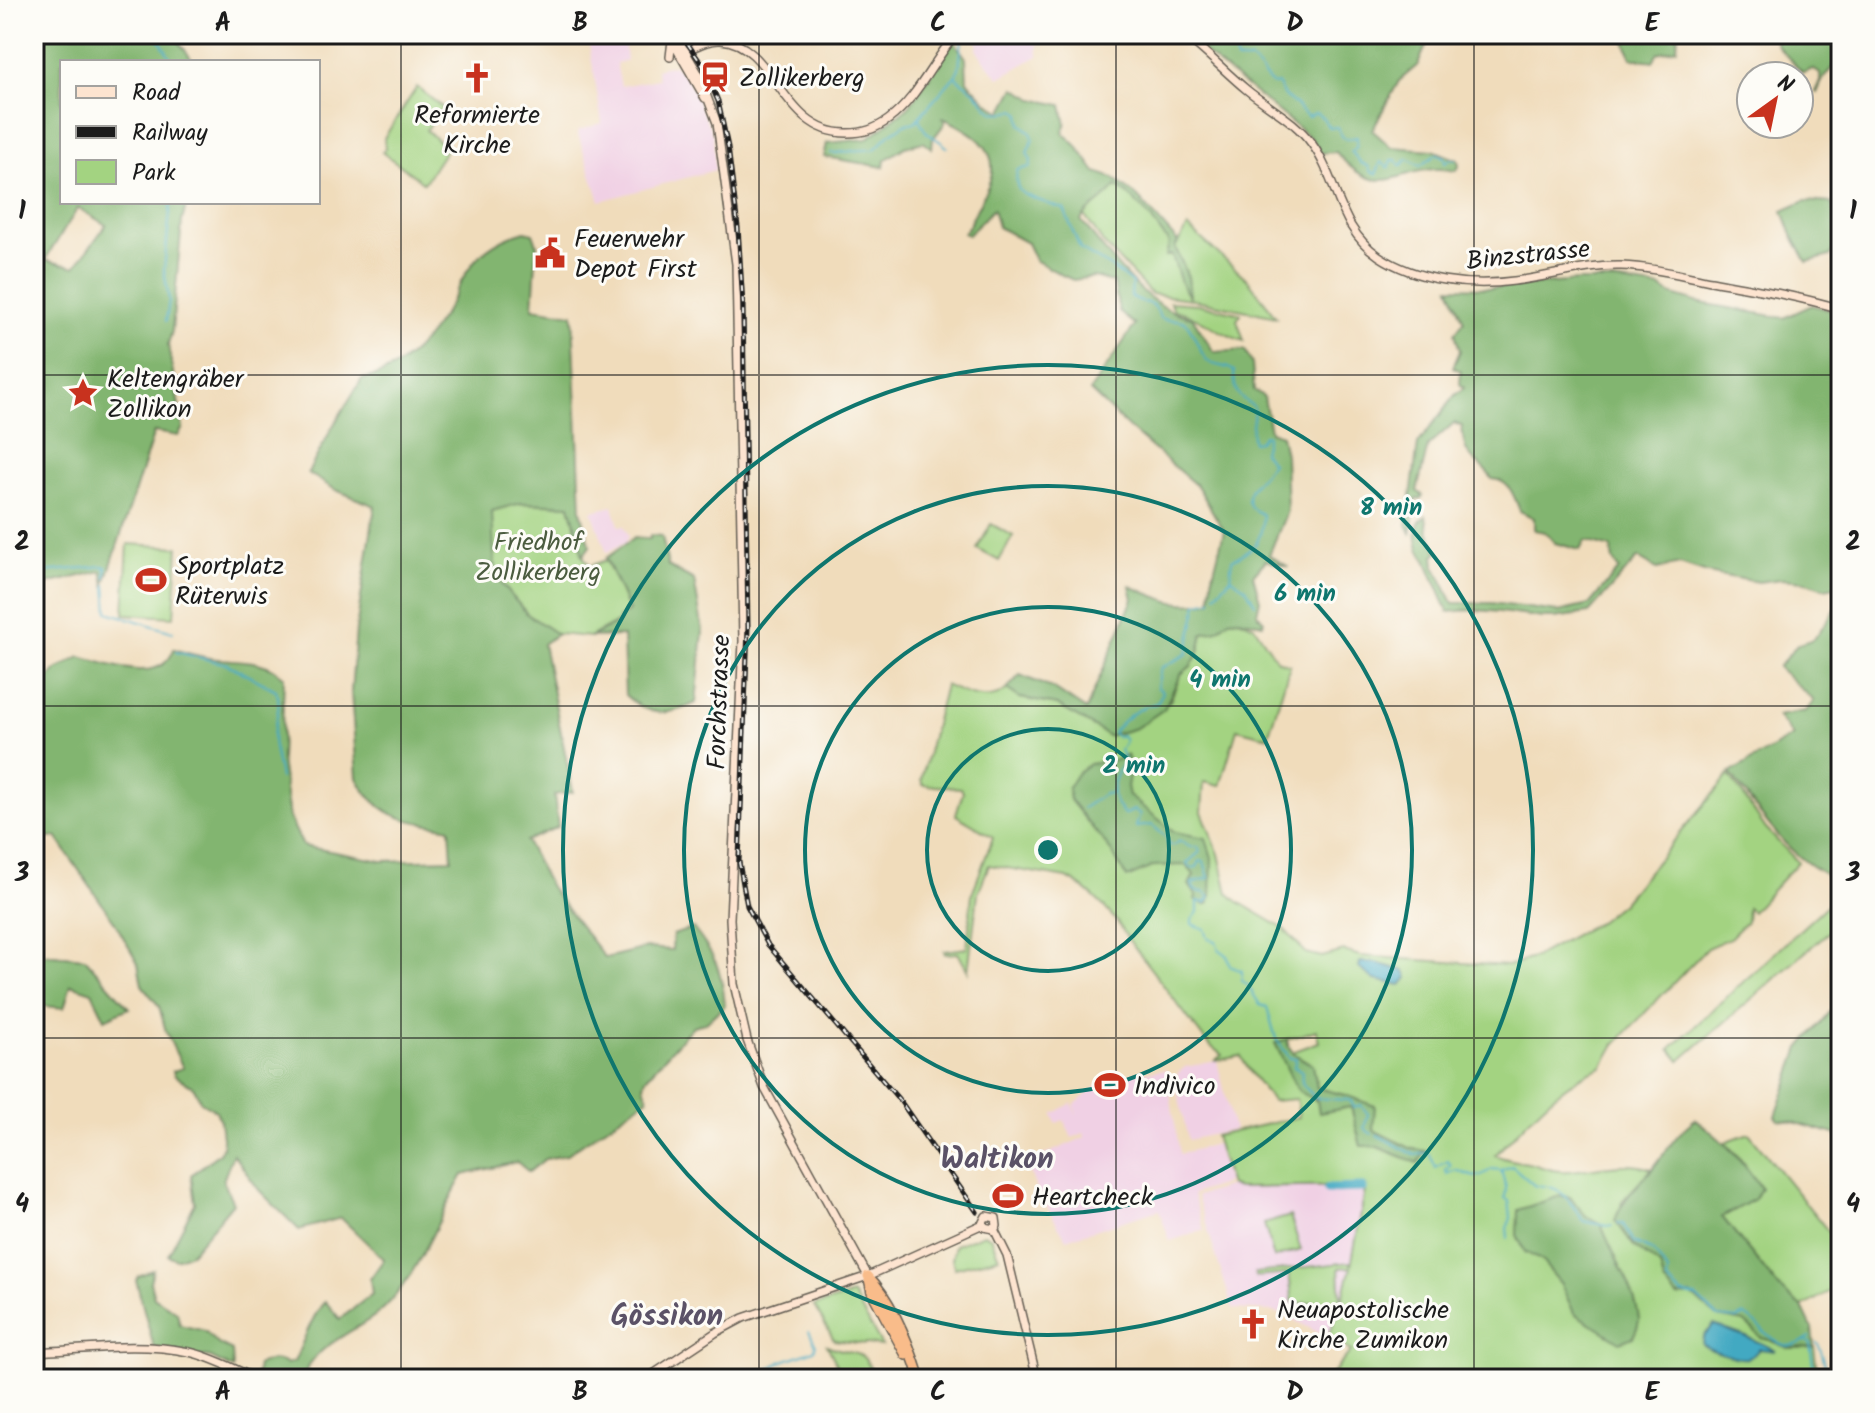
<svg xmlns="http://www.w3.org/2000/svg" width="1875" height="1413" font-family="Kalam,sans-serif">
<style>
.built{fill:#f0d0e4}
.green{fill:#a3d381;stroke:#60784e;stroke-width:2;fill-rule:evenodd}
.forest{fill:#82b56f;stroke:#4f6846;stroke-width:2;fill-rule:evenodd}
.water{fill:#42a9c2;stroke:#2f626f;stroke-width:2}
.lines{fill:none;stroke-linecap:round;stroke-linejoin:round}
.stream{stroke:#42a9c2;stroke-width:2}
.river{stroke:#42a9c2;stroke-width:9}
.secondary-casing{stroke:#665f54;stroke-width:10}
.highway-casing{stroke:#665f54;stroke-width:12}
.secondary{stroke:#fde4d0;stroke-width:7}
.highway{stroke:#f9bc8a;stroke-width:9}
.rail-casing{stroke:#1c1c1c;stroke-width:5}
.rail{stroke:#fdfcf7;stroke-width:2;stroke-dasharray:6;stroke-linecap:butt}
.grid{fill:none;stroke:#1c1c1c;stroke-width:2;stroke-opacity:0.55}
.ring{fill:none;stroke:#0f766e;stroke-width:4}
.labels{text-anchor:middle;stroke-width:6;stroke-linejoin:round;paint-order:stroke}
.poi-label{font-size:26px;fill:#1c1c1c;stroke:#fdfcf7;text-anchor:start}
.street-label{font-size:26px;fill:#1c1c1c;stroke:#fdfcf7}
.park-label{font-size:26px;fill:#4b5c3f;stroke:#fdfcf7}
.quarter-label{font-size:30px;font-weight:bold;fill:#5b5267;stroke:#fdfcf7}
.centre{fill:#0f766e;stroke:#fdfcf7;stroke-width:4}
.ring-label{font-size:24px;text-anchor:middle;font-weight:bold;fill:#0f766e;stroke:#fdfcf7;stroke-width:6;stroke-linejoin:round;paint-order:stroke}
.neatline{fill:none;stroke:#1c1c1c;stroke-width:3}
.grid-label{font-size:26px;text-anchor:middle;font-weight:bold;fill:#1c1c1c}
</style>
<rect width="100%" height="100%" fill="#fdfcf7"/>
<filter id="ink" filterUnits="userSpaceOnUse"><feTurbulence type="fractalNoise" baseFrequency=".0125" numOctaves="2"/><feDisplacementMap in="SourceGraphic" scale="16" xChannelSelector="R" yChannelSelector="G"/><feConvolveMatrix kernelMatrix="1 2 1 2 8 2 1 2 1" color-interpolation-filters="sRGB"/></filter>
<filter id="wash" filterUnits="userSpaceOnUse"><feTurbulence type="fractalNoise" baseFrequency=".006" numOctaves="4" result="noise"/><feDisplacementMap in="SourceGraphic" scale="32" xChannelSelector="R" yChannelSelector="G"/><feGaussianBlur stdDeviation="1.8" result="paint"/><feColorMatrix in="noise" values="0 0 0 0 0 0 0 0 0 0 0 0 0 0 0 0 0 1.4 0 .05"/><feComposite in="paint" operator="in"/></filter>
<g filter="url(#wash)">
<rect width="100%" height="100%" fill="#f0dcbb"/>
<path class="built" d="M 979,34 L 1037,34 L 1038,56 L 999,78 L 977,51 Z
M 606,35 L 624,38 L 626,61 L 616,63 L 621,86 L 658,79 L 656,69 L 674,65 L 688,80 L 713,135 L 715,170 L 600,201 L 577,131 L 602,123 L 588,38 Z
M 613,506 L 619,526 L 624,526 L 629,536 L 626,542 L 607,553 L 592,511 Z
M 1217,1061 L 1234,1130 L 1188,1140 L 1175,1080 L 1178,1073 L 1185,1067 Z
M 1166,1070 L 1180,1154 L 1216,1144 L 1227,1183 L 1193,1194 L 1204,1230 L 1170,1241 L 1159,1210 L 1066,1239 L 1036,1188 L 1026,1163 L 1085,1137 L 1084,1133 L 1072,1138 L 1064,1120 L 1056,1123 L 1053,1114 L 1072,1103 L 1077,1116 L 1074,1105 L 1109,1076 Z
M 1367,1186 L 1356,1250 L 1339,1312 L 1327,1337 L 1286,1316 L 1270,1311 L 1233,1309 L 1197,1196 L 1228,1187 Z"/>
<path class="green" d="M 417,87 L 443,108 L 426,130 L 447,148 L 424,183 L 382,152 L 385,148 L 384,138 Z
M 1116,186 L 1140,203 L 1170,244 L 1167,256 L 1172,255 C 1180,268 1179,284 1189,296 L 1188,277 L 1175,247 L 1188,227 L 1248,280 L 1276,317 L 1191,299 L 1151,294 L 1105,245 L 1084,215 C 1094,203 1106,199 1116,186 Z
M 1170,302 L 1198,304 L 1241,314 L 1237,320 L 1244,341 C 1216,333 1201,316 1174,310 Z
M 521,503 L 570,505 L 583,556 L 590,566 L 606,560 L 629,611 L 619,619 L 620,621 L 590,637 L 557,634 L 527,614 L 495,576 L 491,511 Z
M 991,524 L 1013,536 L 999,561 L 977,549 Z
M 128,544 L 178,547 L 174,617 L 124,614 Z
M 1239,619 L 1254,626 L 1277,660 L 1290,665 L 1268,737 L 1237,729 L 1220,786 L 1204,782 L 1202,812 L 1219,854 L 1228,893 L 1237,901 L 1284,929 L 1306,953 L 1322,957 L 1344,951 L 1360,956 L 1507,966 L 1533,958 L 1600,921 L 1622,903 L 1729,775 L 1766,829 L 1798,862 L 1752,912 L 1747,908 L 1746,922 L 1730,938 L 1707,948 L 1615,1044 L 1602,1067 C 1558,1083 1528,1122 1495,1155 C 1510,1161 1518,1161 1532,1164 C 1546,1168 1554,1172 1569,1171 C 1597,1169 1625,1160 1652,1169 L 1622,1201 L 1618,1223 L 1634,1246 L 1660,1266 L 1664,1282 L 1691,1295 L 1718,1317 L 1744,1321 L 1761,1337 L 1788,1348 L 1814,1347 L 1818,1379 L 1328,1379 L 1351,1351 L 1327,1337 L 1339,1312 L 1351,1267 L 1339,1268 L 1341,1300 L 1293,1304 L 1289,1274 L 1256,1277 L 1255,1273 L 1350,1262 L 1351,1266 L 1366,1186 L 1239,1188 L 1230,1186 L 1215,1136 L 1299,1117 L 1296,1099 L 1272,1101 C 1262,1085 1248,1073 1241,1056 L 1214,1061 L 1222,1055 L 1208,1044 L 1128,939 C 1116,917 1090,889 1067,878 L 989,865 L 978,893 L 968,971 L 958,953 L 945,954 L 944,951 L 967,948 L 972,894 L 993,837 L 956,815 L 963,792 L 961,788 L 923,785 L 921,780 L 945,685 C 963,693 990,706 1007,689 L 1020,698 L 1057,705 L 1109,736 L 1170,701 L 1181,674 L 1191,666 L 1199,652 L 1203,633 L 1217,630 L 1228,620 ZM 1316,1030 L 1319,1042 L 1292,1052 L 1313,1065 L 1317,1088 L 1345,1095 L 1373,1130 L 1412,1149 L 1425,1151 L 1418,1163 L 1375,1146 L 1361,1146 L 1351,1107 L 1317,1101 L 1297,1089 L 1276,1043 Z
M 1838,895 L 1841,899 L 1841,921 L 1680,1061 L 1670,1049 Z
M 1749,1133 L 1841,1247 L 1841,1285 L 1802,1307 L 1780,1289 L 1721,1216 L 1754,1199 L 1745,1164 L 1725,1142 Z
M 1290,1216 L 1301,1250 L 1274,1258 L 1264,1224 Z
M 984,1234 L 991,1238 L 999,1257 L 955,1268 L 952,1259 L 955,1245 Z
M 853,1295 L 882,1346 L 834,1340 L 814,1306 Z
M 827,1345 C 856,1358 861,1342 875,1379 L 844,1379 Z"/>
<path class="forest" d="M 34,34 L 173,34 L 194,62 L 62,62 L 62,202 L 187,202 L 182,221 L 172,331 L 168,345 L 183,428 L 178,436 L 154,432 L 105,584 L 102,571 L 34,587 ZM 78,208 L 106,225 L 75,267 L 45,260 Z
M 1181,34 L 1431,34 L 1418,65 L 1399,81 L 1372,130 L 1391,147 L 1433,150 L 1458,160 L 1459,167 L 1455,171 C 1402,159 1384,209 1336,152 L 1321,153 L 1312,139 Z
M 1623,34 L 1678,34 L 1677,48 L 1658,53 L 1653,61 L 1631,58 Z
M 1773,34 L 1841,34 L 1841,57 L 1823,79 L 1817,93 L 1815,92 L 1820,81 L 1820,74 L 1813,69 L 1803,73 L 1777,46 Z
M 954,41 L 966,58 L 967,81 L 986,101 L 1002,112 L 1015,88 L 1034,99 L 1062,105 L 1066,124 L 1063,133 L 1077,146 L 1096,172 L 1113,178 L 1138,197 L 1178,242 L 1175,247 L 1188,277 L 1190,297 L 1181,283 L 1172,255 L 1166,256 L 1169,243 C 1152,221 1141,202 1116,186 C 1106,200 1091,206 1081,220 C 1109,256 1146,310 1192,317 L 1214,352 L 1245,350 L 1252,364 L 1254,390 L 1264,397 L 1270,431 L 1281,435 L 1285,455 L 1287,511 L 1269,555 L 1289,567 L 1266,560 L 1253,575 L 1260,600 L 1257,613 L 1264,621 L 1263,624 L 1239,619 L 1229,620 L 1217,630 L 1203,633 L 1199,652 L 1191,666 L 1181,674 L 1164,709 L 1136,728 L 1109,736 L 1057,705 L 1020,698 L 1007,689 L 1020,675 L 1054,689 L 1086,710 L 1133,599 L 1130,586 C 1162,599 1175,608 1211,601 L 1212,579 L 1224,531 L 1198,487 L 1129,428 L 1090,391 L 1135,325 L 1119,312 L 1114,283 L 1094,277 L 1073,280 L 1062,275 L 1035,260 L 1027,243 L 998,227 L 993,209 L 968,235 L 963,233 L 969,226 C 975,210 985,196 990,180 C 1001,147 968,129 943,118 L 945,123 L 933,139 L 932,148 L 923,142 L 905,147 L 885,160 L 884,167 L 824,157 L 827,143 L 866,139 L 887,124 L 909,106 Z
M 1805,201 L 1832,203 L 1840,244 L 1830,256 L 1807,262 L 1792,235 L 1783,211 Z
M 525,231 L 533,233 L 537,244 L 533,308 L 573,314 L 581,510 L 590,546 L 583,556 L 570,505 L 521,503 L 492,511 L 495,576 L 527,614 L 557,634 L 543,644 L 573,792 L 554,795 L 558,827 L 526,841 L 550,887 L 605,958 L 646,948 L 672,950 L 673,935 L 693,928 C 715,956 722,969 725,1005 L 705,1023 L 693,1026 L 646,1078 L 644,1085 L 648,1098 L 566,1155 L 545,1159 L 529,1172 L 517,1162 L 463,1175 C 438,1218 423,1265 389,1303 C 367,1329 311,1343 303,1379 L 265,1379 L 256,1376 L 258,1365 C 268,1360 277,1358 286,1364 L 294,1362 C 304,1341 310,1319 325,1301 L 340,1319 L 372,1294 L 370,1279 L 384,1259 L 341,1218 L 299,1230 L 259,1190 L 233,1154 L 223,1181 L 233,1203 L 191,1253 L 176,1259 L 168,1255 L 195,1203 L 191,1175 L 219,1153 L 223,1146 L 220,1121 L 216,1111 L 201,1102 L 194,1088 L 174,1075 L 173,1071 L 183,1068 L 166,1032 L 159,1006 L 142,985 L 138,963 L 114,921 L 56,837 L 34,840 L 34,693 L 55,671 L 80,657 C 108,663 161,687 174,649 C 188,653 204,658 218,659 C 242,661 266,659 284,677 L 281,760 L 289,817 L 303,846 L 382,861 L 452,859 L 450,828 C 407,820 380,820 357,778 L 351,692 L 356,629 L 375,506 L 336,490 L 308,473 L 333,426 L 362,379 C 398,374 423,345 442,317 C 455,298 461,275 477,258 C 490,245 507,236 525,231 Z
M 1579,281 L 1612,281 L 1661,288 L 1670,294 L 1696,302 L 1784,318 L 1812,305 L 1841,313 L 1841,593 L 1836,586 L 1824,588 L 1804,581 L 1782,579 L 1758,582 L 1707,573 L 1680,564 L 1657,569 L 1638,558 L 1589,613 C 1574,615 1558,619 1544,618 C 1509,614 1484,607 1448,612 L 1426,560 C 1416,548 1411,525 1426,516 L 1428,531 L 1438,552 L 1434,555 L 1435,566 L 1453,603 L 1492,603 L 1558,612 L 1589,605 L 1619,569 L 1613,561 L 1611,548 L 1585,541 L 1580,550 L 1555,543 L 1545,532 L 1534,530 L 1534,518 L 1520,511 C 1514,496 1510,480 1492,479 C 1486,468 1475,463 1468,453 C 1463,446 1463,435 1462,426 L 1454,423 L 1428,446 L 1417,491 L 1423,495 L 1421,499 L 1416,499 L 1411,533 L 1407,525 L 1418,444 L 1455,395 L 1464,388 L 1460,384 L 1461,371 L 1453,367 L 1460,351 L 1455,333 L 1464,321 L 1450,287 L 1490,288 Z
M 650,535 L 662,536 L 668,566 L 694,580 L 703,632 L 696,703 C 668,716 650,718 625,695 L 623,636 L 590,637 L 619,622 L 618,619 L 629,611 L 606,558 L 634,538 L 650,539 Z
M 1841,601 L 1841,881 C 1792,865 1760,813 1730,773 L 1793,736 L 1777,716 L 1806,711 L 1814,701 L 1778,667 L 1798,644 L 1814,639 Z
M 1127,755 L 1131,768 L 1127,786 L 1129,796 L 1175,832 L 1206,838 L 1212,858 L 1211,899 L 1208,904 L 1204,904 L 1195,899 L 1196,895 L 1189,885 L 1194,875 L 1186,865 L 1154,866 L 1127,878 L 1112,852 L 1070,800 L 1068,788 L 1076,775 L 1089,764 L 1116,760 Z
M 34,953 L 85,958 L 129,1008 L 105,1019 L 92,992 L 71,985 L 64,1008 L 34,1005 Z
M 1841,999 L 1841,1136 L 1790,1121 L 1779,1120 L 1776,1116 L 1800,1048 Z
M 1287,1039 C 1288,1053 1301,1058 1313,1065 L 1317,1088 L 1345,1095 L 1375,1106 L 1373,1130 L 1412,1149 L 1426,1151 L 1418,1163 L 1375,1146 L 1361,1146 L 1351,1107 L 1319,1113 L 1317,1101 C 1311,1098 1304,1095 1299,1091 C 1294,1086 1279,1051 1275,1043 Z
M 1695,1119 C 1724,1141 1741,1158 1761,1188 L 1755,1199 L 1722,1217 L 1780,1289 L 1802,1307 L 1812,1328 L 1814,1347 L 1789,1348 L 1761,1337 L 1744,1322 L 1718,1317 L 1691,1295 L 1677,1297 L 1664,1282 L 1660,1266 L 1634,1246 L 1615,1220 C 1624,1196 1637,1187 1653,1168 C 1667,1150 1677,1133 1695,1119 Z
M 1560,1196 L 1570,1197 L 1586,1216 L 1601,1224 C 1612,1255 1635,1286 1639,1319 C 1639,1325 1636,1331 1633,1337 L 1620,1342 L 1574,1313 L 1561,1284 L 1541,1260 L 1525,1252 L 1517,1235 L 1518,1210 Z
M 153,1270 L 150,1282 L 154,1297 L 177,1312 L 180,1325 L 205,1331 L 218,1344 L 232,1351 L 233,1369 L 211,1358 L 154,1348 L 136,1280 L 138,1276 Z"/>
<path class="water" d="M 1360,962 L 1376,963 L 1405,971 L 1408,978 L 1401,985 L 1375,980 L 1359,968 Z
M 1714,1325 C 1734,1333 1757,1339 1776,1351 L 1759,1349 C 1757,1352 1752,1357 1748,1358 C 1739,1360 1709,1351 1702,1344 L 1703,1337 Z"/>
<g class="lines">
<path class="stream" d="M 156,34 L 173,62
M 1222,34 L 1223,39 L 1236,52 L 1236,61 L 1249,60 C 1259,66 1264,77 1273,85 L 1277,84 L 1283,94 L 1308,117 L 1316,113 L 1323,118 L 1329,128 L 1337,127 L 1342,136 L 1347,139 L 1357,137 L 1356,148 L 1351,151 L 1361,163 L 1368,166 L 1371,172 L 1376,174 L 1381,162 L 1389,168 L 1392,160 L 1396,160 L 1401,166 L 1408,159 L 1420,166 L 1437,154 L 1444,157 L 1445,163 L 1451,159 L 1455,160
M 962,40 L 959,68 L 955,76 C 961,83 970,86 976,93 C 991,110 990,117 1015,110 L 1020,113 L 1021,124 L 1031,132 L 1033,139 L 1027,153 L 1031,160 L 1030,167 L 1017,170 C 1014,192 1021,194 1038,200 C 1047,203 1055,207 1064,209 L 1080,249 L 1112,268 L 1132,283 L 1131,296 C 1143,309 1153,294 1160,318 C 1168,322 1180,317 1186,323 C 1194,330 1200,356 1209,362 C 1216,367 1226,365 1234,371 C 1234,390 1236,396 1253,406 C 1256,419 1248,429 1253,442 L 1259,441 L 1264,435 L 1267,436 L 1263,452 L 1272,463 C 1265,474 1238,493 1252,508 C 1255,511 1259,512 1263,515 C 1261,543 1257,547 1232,560 L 1230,579 L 1216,594
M 919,118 C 926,138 932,133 947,147
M 831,153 C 846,153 863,148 874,150 L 890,134 L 905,124 L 915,122 L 954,77
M 166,321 L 169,300 L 164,270 L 171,202
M 34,573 L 103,566 L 106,567 L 106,577
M 1230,577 L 1246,588 L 1255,604
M 106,585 L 108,612 L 173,632
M 1212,600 L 1198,603 L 1187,654 L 1161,668 L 1157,687 L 1163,692 L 1157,703 C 1137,708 1127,716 1113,732 L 1116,737 L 1122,735 L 1125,741 L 1120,750 L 1124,760 C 1112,782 1106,794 1124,815 L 1134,810 L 1140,814 L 1136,827 L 1152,825 L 1167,838 L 1168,845 L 1173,845 L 1180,841 L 1190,847 L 1198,847 L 1200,852 L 1187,863 L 1191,868 L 1197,867 L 1200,861 L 1204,862 L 1209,878 L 1192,883 L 1194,890 L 1206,893 L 1210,898 L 1205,903 L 1198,901 L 1198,912 L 1192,920 L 1192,924 L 1205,929 L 1208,938 L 1216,941 L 1219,949 L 1227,955 L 1230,966 L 1242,971 L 1242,981 L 1247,984 L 1260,1005 L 1267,1007 L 1276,1039 L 1290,1058 L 1296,1058 L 1294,1067 L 1302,1071 C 1300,1088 1305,1085 1315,1098 L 1347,1100 L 1351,1101 L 1354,1108 L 1361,1105 L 1368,1114 L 1364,1129 L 1372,1134
M 176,652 L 227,664 L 276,690 C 283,708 274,720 273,737 C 273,750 278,765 280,778
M 1083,808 L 1104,794 L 1112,793
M 1377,1135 L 1415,1155 L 1429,1153 L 1436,1168 L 1448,1161 L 1451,1165 L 1446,1170 L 1447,1174 L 1456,1170 C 1475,1177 1474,1181 1492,1169 L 1501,1170 L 1512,1166 L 1535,1186 C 1562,1183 1569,1202 1584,1221 L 1607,1226 L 1612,1225
M 1501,1170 L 1506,1188 L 1505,1198 L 1509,1201 L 1511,1218 L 1507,1228 L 1508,1238
M 1618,1223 L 1623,1224 L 1634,1242 L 1653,1251 L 1668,1272 L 1667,1281 L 1681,1294 L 1696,1297 L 1718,1317 L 1737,1319 L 1745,1315 C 1769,1330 1778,1361 1810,1337
M 1805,1340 L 1810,1343 L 1815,1379
M 1817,1343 C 1825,1354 1823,1367 1830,1379
M 757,1377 L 780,1362 L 814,1350 L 816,1345 L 809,1331"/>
<path class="river" d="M 1327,1189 L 1363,1188"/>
</g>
</g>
<g filter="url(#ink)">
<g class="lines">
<g class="secondary-casing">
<path id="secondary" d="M 668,34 L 705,98
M 675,34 L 698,73 L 717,123 L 736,264 L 743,641 L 730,919 L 734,984 L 747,1040 L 764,1087 L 868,1276
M 1183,34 C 1206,51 1225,72 1247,90 C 1269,108 1295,120 1312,144 C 1338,180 1338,229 1379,256 C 1417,281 1470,287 1514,281 C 1550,277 1584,265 1621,266 C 1651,267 1681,275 1711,281 C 1755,289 1798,296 1841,309
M 680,54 C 692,48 708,39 721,40 C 776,44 781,134 848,133 C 864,133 875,129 888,120 C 917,99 933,61 956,34
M 670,57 L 672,40
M 994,1229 L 997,1226 L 996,1218 L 986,1216 L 983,1222 L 984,1227 L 994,1229 L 1007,1255 L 1037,1379
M 34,1352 C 85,1350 138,1341 189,1352 C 213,1357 235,1370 258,1379
M 646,1379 L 715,1333 L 743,1318 L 868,1276 L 983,1224"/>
</g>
<g class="highway-casing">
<path id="highway" d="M 868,1276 C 893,1302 909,1344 920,1379
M 869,1279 L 872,1292 L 906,1355"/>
</g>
<use href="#secondary" class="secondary"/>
<use href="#highway" class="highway"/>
<g class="rail-casing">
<path id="rail" d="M 681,34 L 703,66 L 718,101 L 728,147 L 738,227 L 743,305 L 748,628 L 739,862 L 747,906 L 768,945 L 901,1102 L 977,1212"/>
</g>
<use href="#rail" class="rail"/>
</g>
</g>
<path class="grid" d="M 401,34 L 401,1379M 759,34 L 759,1379M 1116,34 L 1116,1379M 1474,34 L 1474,1379M 34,375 L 1841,375M 34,706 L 1841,706M 34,1038 L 1841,1038"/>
<g class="ring">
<circle cx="1048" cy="850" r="121"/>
<circle cx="1048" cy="850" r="243"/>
<circle cx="1048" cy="850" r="364"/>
<circle cx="1048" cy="850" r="485"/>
</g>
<defs>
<g id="station-bare" transform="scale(2.4)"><path d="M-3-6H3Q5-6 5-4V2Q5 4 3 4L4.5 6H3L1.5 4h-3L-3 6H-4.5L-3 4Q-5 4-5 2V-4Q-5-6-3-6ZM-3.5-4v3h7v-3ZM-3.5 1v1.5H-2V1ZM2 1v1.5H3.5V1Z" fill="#c8321e" stroke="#fdfcf7" stroke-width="2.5" paint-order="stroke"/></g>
<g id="church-bare" transform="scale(2.4)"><path d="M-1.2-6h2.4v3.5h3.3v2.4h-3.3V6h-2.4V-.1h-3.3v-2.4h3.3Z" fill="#c8321e" stroke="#fdfcf7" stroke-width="2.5" paint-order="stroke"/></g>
<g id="civic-bare" transform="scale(2.4)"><path d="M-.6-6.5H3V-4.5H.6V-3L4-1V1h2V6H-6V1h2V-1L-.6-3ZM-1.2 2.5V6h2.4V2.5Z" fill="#c8321e" stroke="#fdfcf7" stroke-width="2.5" paint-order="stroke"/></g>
<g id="sight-bare" transform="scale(2.4)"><path d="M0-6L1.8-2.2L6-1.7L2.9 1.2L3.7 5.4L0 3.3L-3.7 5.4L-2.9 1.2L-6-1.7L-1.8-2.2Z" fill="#c8321e" stroke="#fdfcf7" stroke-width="2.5" paint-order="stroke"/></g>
<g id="stadium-bare" transform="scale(2.4)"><path d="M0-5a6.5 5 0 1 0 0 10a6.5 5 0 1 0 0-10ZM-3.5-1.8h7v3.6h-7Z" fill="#c8321e" stroke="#fdfcf7" stroke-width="2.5" paint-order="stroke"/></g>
</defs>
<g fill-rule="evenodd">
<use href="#station-bare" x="715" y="77"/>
<use href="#church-bare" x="477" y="78"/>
<use href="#civic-bare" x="550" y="253"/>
<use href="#sight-bare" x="83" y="393"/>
<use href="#stadium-bare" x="151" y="580"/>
<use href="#stadium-bare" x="1110" y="1085"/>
<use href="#stadium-bare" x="1008" y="1196"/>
<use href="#church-bare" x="1253" y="1324"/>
</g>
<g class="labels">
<g class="poi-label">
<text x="739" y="86">Zollikerberg</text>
<text x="477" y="123" text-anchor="middle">Reformierte<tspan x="477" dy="30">Kirche</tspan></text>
<text x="574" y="247">Feuerwehr<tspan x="574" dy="30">Depot First</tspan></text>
<text x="107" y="387">Keltengräber<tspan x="107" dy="30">Zollikon</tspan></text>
<text x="175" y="574">Sportplatz<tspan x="175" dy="30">Rüterwis</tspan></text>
<text x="1134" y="1094">Indivico</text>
<text x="1032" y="1205">Heartcheck</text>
<text x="1277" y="1318">Neuapostolische<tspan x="1277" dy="30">Kirche Zumikon</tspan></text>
</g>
<g class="street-label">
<text transform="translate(1528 254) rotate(-6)" y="9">Binzstrasse</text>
<text transform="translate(718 702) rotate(-88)" y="9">Forchstrasse</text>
</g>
<g class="park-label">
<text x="538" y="550">Friedhof<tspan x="538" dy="30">Zollikerberg</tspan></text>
</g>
<g class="quarter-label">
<text x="997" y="1168">Waltikon</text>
<text x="667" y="1325">Gössikon</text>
</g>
</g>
<circle cx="1048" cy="850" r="12" class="centre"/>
<g class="ring-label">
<text x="1391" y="515">8 min</text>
<text x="1305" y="601">6 min</text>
<text x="1220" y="687">4 min</text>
<text x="1134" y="773">2 min</text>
</g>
<rect width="1875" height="1413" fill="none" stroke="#fdfcf7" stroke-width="88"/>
<rect x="60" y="60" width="260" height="144" fill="#fdfcf7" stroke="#a3a29f" stroke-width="2"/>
<rect x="76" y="86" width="40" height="12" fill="#fde4d0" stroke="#a3a29f" stroke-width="2"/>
<text x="132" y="100" font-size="24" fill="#1c1c1c">Road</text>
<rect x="76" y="126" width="40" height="12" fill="#1c1c1c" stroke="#a3a29f" stroke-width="2"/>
<text x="132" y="140" font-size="24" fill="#1c1c1c">Railway</text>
<rect x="76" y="160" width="40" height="24" fill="#a3d381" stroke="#a3a29f" stroke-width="2"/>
<text x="132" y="180" font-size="24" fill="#1c1c1c">Park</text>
<g transform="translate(1775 100) rotate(33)"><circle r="38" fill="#fdfcf7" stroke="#a3a29f" stroke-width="2"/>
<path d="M0-6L14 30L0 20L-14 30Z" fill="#c8321e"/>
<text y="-12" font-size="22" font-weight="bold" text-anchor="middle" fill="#1c1c1c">N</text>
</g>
<rect x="44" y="44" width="1787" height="1325" class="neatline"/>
<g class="grid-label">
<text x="223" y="31">A</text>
<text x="580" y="31">B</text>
<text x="938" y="31">C</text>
<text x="1295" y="31">D</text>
<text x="1652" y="31">E</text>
<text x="22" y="219">1</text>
<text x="1853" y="219">1</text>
<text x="22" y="550">2</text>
<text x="1853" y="550">2</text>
<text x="22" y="881">3</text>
<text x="1853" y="881">3</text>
<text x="22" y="1212">4</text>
<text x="1853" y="1212">4</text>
<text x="223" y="1400">A</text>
<text x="580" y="1400">B</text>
<text x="938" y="1400">C</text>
<text x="1295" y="1400">D</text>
<text x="1652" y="1400">E</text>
</g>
</svg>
